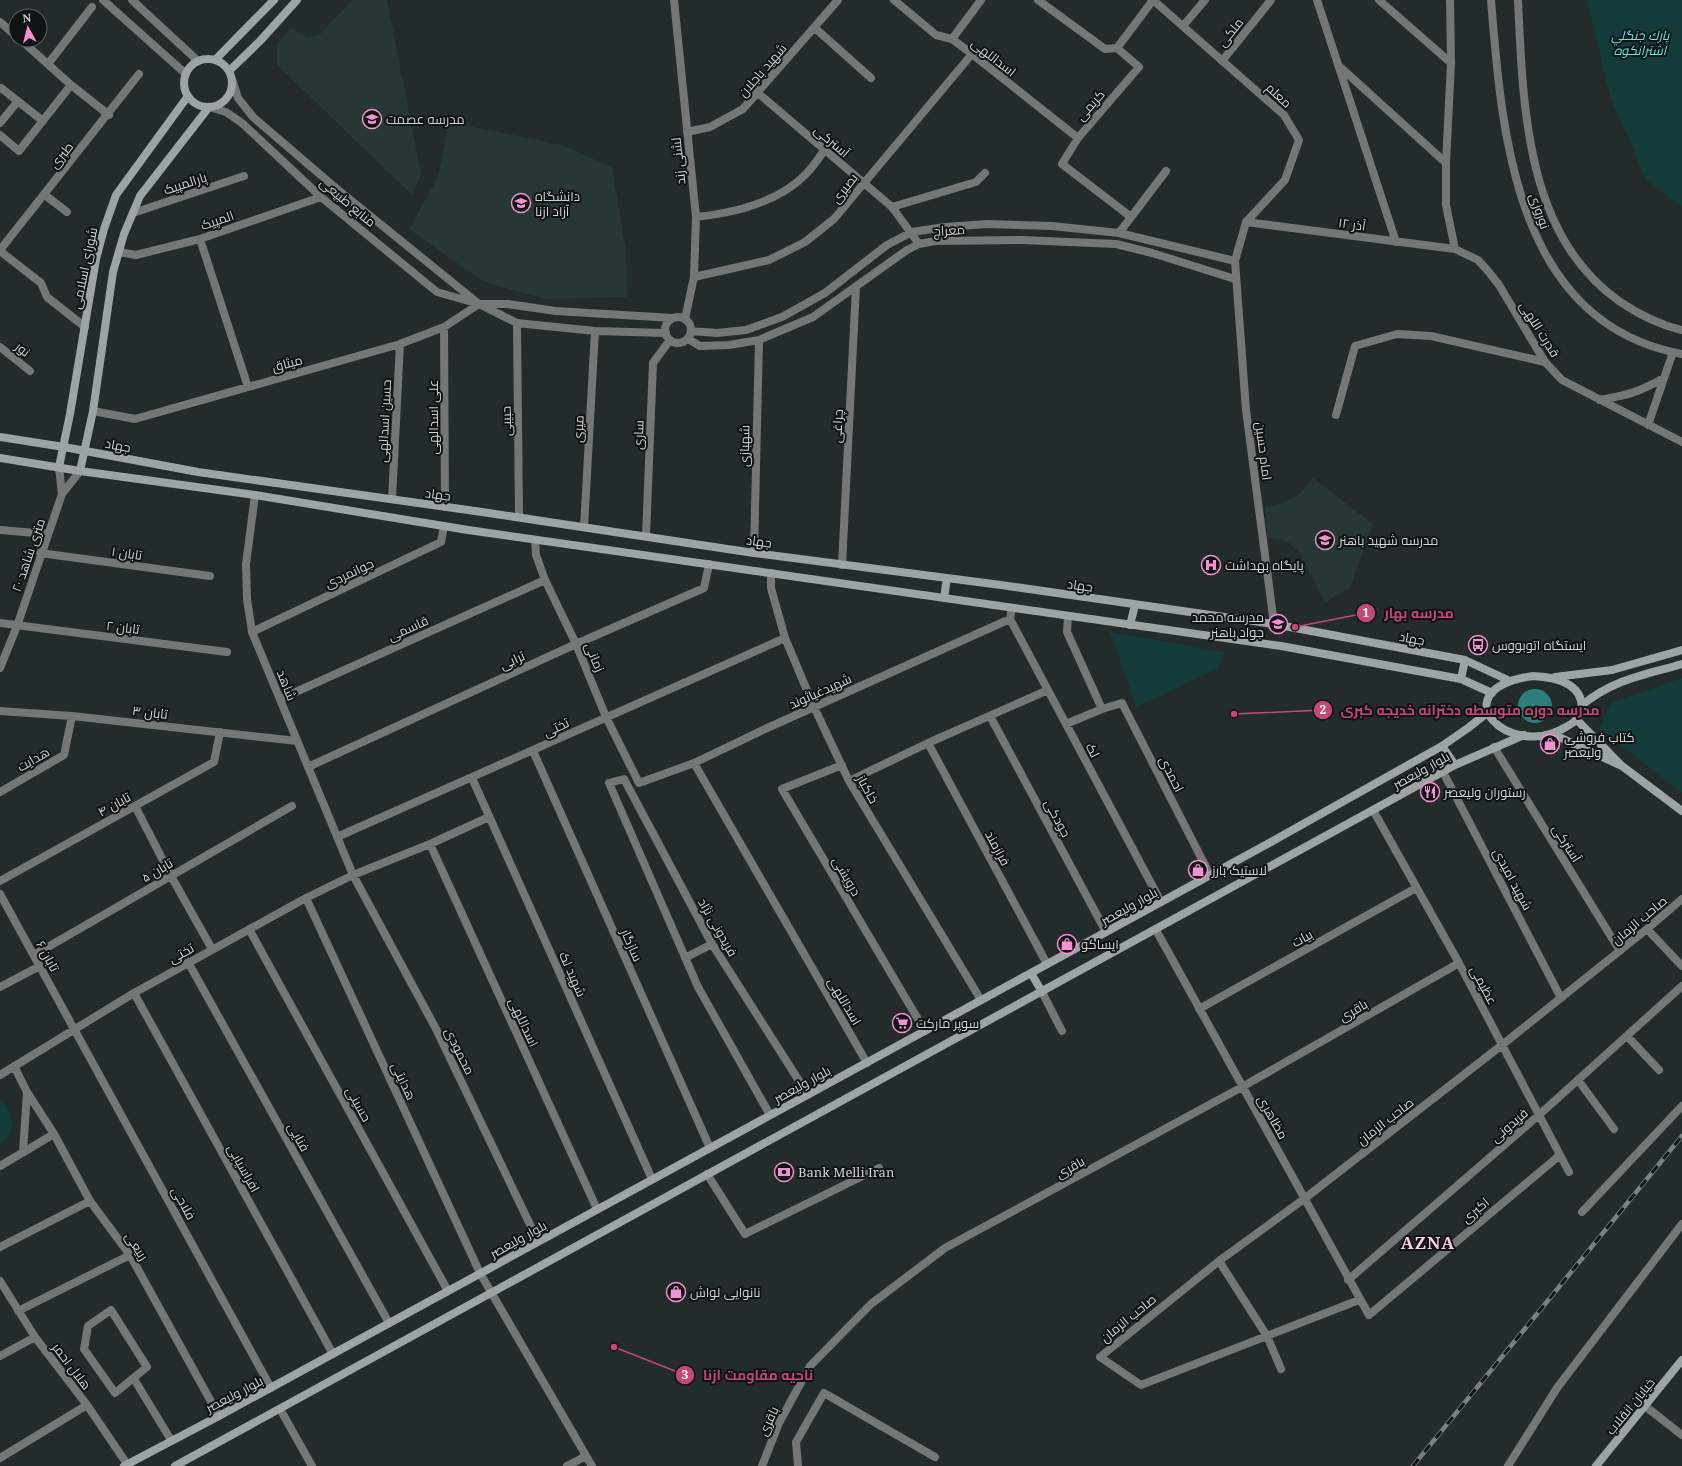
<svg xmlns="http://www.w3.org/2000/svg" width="1682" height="1466" font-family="'Noto Serif',Cairo,serif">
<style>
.built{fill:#273736}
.green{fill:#133b39}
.water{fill:#2c7e7a}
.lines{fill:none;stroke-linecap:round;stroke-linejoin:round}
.minor{stroke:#737877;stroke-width:8}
.tertiary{stroke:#737877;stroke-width:8}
.secondary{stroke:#9da5a4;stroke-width:8}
.rail-casing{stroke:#7a8181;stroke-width:4.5}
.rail{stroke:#0f1313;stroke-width:3;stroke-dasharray:9;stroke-linecap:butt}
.labels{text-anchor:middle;stroke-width:4;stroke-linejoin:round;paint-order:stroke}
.street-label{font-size:13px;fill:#ced3d3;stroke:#0f1313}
.park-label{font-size:13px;font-style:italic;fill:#54ede6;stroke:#0f1313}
.poi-label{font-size:13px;fill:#ced3d3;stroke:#0f1313;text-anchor:start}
.district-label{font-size:17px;font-weight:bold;letter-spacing:1px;fill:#fdd1ec;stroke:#0f1313}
.leader{fill:none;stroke:#c54779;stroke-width:1.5}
.callout-dot{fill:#c54779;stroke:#0f1313;stroke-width:1.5}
.mark-label{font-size:12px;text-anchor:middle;font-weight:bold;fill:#fff}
.callout-label{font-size:14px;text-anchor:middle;font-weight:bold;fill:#c54779;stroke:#0f1313;stroke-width:4;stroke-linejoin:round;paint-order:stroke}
</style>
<rect width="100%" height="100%" fill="#232b2b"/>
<path class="built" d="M 352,0 L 387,0 L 421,174 L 412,195 L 277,65 L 277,44 L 291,28 L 308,38 L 320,34 Z
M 449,122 L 561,145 L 612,167 L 626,251 L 627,297 L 544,299 L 482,281 L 409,229 L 438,177 Z
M 1313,478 L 1373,524 L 1350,588 L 1325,602 L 1299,552 L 1288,542 L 1267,537 L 1265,507 L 1282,503 L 1297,496 Z"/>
<path class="green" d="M 1587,0 L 1682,0 L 1682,206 L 1647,181 L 1610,96 Z
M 1110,632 L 1224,652 L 1219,668 L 1136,707 Z
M 1682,678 L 1682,793 L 1599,728 L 1611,703 Z
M 0,1100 C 16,1112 17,1133 0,1144 Z"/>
<path class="water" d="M1518 706a17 17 0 1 1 34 0a17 17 0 1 1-34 0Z"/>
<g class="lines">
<path class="minor" d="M 674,0 L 696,217 L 694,277 L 685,319
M 894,0 L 936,35 L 952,39 L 972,54 L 1078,138
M 1038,0 L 1105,49 L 1117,48
M 1317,0 L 1396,242
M 1379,0 L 1451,63
M 1450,0 L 1451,63 L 1446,163 L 1446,205 L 1455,249
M 0,22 L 16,36
M 1183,26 L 1205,0
M 815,28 L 871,78
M 952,39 L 981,0
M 21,40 L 71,85 L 109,115
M 1222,61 L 1271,0
M 48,64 L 92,7
M 1339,66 L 1446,163
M 232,79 L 238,98 L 253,117 L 337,189 L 479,304 L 507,304 L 556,311 L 673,318
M 1,88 L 43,121
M 758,93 L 892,207 L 919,244
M 209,107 L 226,112 L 242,123 L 321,197 L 437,292 L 479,304 L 517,323 L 595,331 L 666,333
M 0,123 L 18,101
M 687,132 L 710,127 L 743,109 L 838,0
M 0,135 L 19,151 L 71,85
M 45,195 L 67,212
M 892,207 L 976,182 L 985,173
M 133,213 L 244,176
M 696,217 C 734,213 778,203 806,174 C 813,167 819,158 825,149
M 1131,217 L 1062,164 L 1078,138 L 1139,67 L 1117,48 L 1153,0
M 1246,222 L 1455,249 L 1478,260 L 1488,271 L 1499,285 L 1545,362 L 1562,380 L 1682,442
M 1119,233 L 1166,171
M 200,239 L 248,387
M 0,250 L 139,74
M 0,251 L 41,283 L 47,297 L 85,327
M 119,252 L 136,255 L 200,239 L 321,197
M 694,277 L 769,260 L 805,242 L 834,219 L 972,54
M665 330a13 13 0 1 1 26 0a13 13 0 1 1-26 0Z
M 517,323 L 519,517
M 444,327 L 445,507
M 691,331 L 717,333 L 746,330 L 782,317 L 825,293 L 887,245 L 912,232 L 945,227 L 987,224 L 1052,226 L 1119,233 L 1235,261
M 688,339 L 700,346 L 729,345 L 759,340 L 813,317 L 907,250 L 919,244 L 935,241 L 1022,240 L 1116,244 L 1152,253 L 1235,279
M 0,347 L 30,371
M 1600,400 C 1628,395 1639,392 1664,378
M 93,411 L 135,419 L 400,344 L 444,327 L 479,304
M 1336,415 L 1355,346 L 1397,334 L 1431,336 L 1545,362
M 1648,425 L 1673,352
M 392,499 L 400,344
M 584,527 L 595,331
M 0,530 L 47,534
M 646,536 L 653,363 L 670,340
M 535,540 L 536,555 L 545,580 L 576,644 L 606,717 L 639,783 L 694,763 L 765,729 L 1010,619
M 40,553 L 210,576
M 754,553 L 759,340
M 842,565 L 856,287
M 771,573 L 771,588 L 785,638 L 814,707 L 849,781 L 981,1000
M 1012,608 L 1010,619 L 1161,902
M 1068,616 L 1067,632 L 1102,709
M 0,623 L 227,652
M 252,632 L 441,542 L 444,526
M 280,699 L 545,580
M 0,711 L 72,716 L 297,741
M 990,716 L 1106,932
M 1066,724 L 1102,709 L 1122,703 L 1210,875
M 928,743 L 1047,964
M 1494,747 L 1620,951
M 533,751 L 710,1148
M 694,763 L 867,1063
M 842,765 L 782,789 L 925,1031
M 308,767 L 576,644 L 704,588 L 709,564
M 1443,772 L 1561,998
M 472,778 L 652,1179
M 849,781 L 928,743 L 1048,690
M 0,792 L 64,755 L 72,716
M 135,806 L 171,876 L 212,949
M 1373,810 L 1459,963 L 1569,1172
M 489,817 L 430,844 L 353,875 L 435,1027 L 538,1241
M 337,837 L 785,638
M 430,844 L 597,1209
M 0,881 L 214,762 L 220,732
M 0,894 L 271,1388
M 249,929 L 448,1291
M 1647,929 L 1682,966
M 1156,930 L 1369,1315 L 1560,1155
M 34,955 L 292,806
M 685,958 L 712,944
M 188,962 L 389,1323
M 0,987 L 40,966
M 1042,992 L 1062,1031
M 134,993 L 333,1354
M 1199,1009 L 1416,888
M 1627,1036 L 1659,1070
M 14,1066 L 27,1092 L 23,1152
M 0,1075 L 134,993 L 306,898
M 1578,1080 L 1614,1129
M 27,1092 L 54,1134 L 90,1201 L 130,1255 L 219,1416
M 770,1115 L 698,987 L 609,783 L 624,779 L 712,944 L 808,1095
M 0,1166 L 54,1134
M 707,1174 L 745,1234 L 879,1168
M 1582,1212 L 1682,1106
M 0,1247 L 90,1201
M 1219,1261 L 1267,1336 L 1281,1369
M 1348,1280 L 1539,1115 L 1682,986
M 0,1281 L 35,1337 L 87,1405 L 127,1464
M 491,1292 L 592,1466
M 1359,1300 L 1141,1385 L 1100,1357 L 1219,1261 L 1304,1199 L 1502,1045 L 1647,929 L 1682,899
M 111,1310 L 147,1367 L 115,1393 L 84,1349 L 88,1326 Z
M 18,1311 L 130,1255
M 0,1356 L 35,1337
M 134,1379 L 171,1440
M 280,1409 L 312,1466
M 0,1458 L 87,1405
M 567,1466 L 586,1456
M 762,1466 L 779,1423 L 810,1366 L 871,1304 L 945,1248 L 1242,1087 L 1459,963
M 798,1466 L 796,1442 L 824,1393 L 935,1457
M 1508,1466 L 1557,1388 L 1682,1224"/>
<path class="tertiary" d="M 103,0 L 186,74
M 132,0 L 198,61
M 1153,0 L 1284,115 L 1299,140 L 1285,180 L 1246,222 L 1235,261 L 1246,410 L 1274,624
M 1491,0 C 1502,137 1516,323 1682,354
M 1518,0 C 1523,104 1525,235 1619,301 C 1638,314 1660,325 1682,330
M 59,467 L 62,494
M 255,495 L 246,564 L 247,599 L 252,632 L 353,875 L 306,898 L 480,1273 L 491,1292
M 0,668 L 17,626 L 62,494 L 80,471
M 1645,1406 L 1682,1435"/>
<path class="secondary" d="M184 83a24 24 0 1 1 48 0a24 24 0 1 1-48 0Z
M 215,60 L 274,0
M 229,71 L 260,41 L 297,0
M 0,437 L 64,447 L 198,472 L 482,512 L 754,553 L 1001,585 L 1274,624 L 1465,660 L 1510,681
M 0,458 L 80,471 L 255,495 L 468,530 L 1281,646 L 1461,679 L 1492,693
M 59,467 L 70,414 L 96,259 L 104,229 L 116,195 L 188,96
M 80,471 L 93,411 L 113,272 L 124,234 L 140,196 L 209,107
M 944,598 L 947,578
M 1130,625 L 1135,605
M 1533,676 C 1553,677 1581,682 1582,707 C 1582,716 1574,723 1566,727 C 1509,762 1438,690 1533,676 Z
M 1555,677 L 1612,670 L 1682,650
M 1461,679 L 1465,660
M 1582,705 C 1614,679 1644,675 1682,664
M 1552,734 L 1622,766 L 1577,720
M 1442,746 L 1455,765
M 1622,766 L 1682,811
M 1031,973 L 1042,992
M 124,1466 L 219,1416 L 1271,842 L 1442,746 L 1468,728 L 1487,713
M 175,1466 L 1455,765 L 1524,735
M 1596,1466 L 1682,1360"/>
<g class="rail-casing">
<path id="rail" d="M 1413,1466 L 1682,1136"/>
</g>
<use href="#rail" class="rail"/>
</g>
<defs>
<g id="school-ring" transform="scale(1)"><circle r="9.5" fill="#0f1313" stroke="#f491d3" stroke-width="1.5"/><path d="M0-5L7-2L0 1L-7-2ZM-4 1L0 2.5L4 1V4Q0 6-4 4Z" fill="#f491d3"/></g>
<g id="university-ring" transform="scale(1)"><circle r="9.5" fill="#0f1313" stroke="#f491d3" stroke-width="1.5"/><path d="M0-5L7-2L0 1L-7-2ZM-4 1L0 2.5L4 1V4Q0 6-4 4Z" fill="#f491d3"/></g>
<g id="hospital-ring" transform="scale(1)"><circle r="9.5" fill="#0f1313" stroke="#f491d3" stroke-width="1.5"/><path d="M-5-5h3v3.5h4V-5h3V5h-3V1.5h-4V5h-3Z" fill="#f491d3"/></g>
<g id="bus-ring" transform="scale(1)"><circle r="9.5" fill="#0f1313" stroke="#f491d3" stroke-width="1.5"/><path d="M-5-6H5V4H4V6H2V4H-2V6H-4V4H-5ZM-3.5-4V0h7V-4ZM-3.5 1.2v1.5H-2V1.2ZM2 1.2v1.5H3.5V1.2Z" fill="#f491d3"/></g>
<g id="shop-ring" transform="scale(1)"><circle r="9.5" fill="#0f1313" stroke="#f491d3" stroke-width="1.5"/><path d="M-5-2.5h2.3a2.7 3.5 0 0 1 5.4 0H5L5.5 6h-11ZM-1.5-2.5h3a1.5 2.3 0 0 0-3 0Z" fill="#f491d3"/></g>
<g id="restaurant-ring" transform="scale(1)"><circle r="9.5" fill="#0f1313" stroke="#f491d3" stroke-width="1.5"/><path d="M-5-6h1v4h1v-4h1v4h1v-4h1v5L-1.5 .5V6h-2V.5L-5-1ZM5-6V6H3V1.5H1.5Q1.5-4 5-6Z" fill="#f491d3"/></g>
<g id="supermarket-ring" transform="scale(1)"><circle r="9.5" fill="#0f1313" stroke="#f491d3" stroke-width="1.5"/><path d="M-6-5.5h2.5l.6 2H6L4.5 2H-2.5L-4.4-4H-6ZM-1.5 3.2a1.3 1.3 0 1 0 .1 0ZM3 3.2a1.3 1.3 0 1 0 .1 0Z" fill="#f491d3"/></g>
<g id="bank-ring" transform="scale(1)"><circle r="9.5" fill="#0f1313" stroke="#f491d3" stroke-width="1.5"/><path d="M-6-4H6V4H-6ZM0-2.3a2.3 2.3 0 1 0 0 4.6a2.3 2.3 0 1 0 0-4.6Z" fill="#f491d3"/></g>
</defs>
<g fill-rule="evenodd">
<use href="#school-ring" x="372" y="119"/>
<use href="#university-ring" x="521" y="203"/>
<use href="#school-ring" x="1325" y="540"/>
<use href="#hospital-ring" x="1211" y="565"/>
<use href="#school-ring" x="1278" y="624"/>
<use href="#bus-ring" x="1478" y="645"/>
<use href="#shop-ring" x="1550" y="744"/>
<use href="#restaurant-ring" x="1430" y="792"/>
<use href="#shop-ring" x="1198" y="870"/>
<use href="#shop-ring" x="1067" y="944"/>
<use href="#supermarket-ring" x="902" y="1023"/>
<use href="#bank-ring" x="784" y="1172"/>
<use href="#shop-ring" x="676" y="1292"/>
</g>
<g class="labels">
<g class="street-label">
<text transform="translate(1230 32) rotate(-51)" y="5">ملکی</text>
<text transform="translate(994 57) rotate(38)" y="5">اسداللهی</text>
<text transform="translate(762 70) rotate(-49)" y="5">شهید باجلان</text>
<text transform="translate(1279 95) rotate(43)" y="5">معلم</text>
<text transform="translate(1090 105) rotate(-49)" y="5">کریمی</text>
<text transform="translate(832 141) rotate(41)" y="5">آسترکی</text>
<text transform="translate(61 155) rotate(-51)" y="5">طبری</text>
<text transform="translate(678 161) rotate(-96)" y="5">لشنی زند</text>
<text transform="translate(185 183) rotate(-18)" y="5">پارالمپیک</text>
<text transform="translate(844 188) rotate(-52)" y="5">بصیری</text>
<text transform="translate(348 202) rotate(40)" y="5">منابع طبیعی</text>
<text transform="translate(1540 211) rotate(71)" y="5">نوروزی</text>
<text transform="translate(217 220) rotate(-19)" y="5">المپیک</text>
<text transform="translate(1352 224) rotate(8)" y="5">۱۲ آذر</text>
<text transform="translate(949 230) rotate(-3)" y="5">معراج</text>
<text transform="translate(84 268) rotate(-78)" y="5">شورای اسلامی</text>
<text transform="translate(1540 329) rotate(58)" y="5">قدرت اللهی</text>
<text transform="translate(23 349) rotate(39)" y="5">نور</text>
<text transform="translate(287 363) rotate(-15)" y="5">میثاق</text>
<text transform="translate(433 417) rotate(-90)" y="5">علی اسدالهی</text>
<text transform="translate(384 421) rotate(-87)" y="5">حسین اسدالهی</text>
<text transform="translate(506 421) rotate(-91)" y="5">حبیبی</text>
<text transform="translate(837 426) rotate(-87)" y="5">چراغی</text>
<text transform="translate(578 429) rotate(-87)" y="5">میری</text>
<text transform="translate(638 435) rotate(-88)" y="5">ساری</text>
<text transform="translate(118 445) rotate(11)" y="5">جهاد</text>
<text transform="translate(744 446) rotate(-89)" y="5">شهبازی</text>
<text transform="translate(1264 451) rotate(83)" y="5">امام حسین</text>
<text transform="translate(438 494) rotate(8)" y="5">جهاد</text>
<text transform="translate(759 541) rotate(8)" y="5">جهاد</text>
<text transform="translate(127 553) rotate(8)" y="5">تابان ۱</text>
<text transform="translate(28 555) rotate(-71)" y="5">۲۰ متری شاهد</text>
<text transform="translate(349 573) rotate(-25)" y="5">جوانمردی</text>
<text transform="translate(1080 585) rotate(8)" y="5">جهاد</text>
<text transform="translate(123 627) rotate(7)" y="5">تابان ۲</text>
<text transform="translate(408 628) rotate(-24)" y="5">قاسمی</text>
<text transform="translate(1412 638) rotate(10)" y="5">جهاد</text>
<text transform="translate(595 657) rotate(67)" y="5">زمانی</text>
<text transform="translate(512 660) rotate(-25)" y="5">ترابی</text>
<text transform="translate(287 685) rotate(68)" y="5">شاهد</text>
<text transform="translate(820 691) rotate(-24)" y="5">شهید‌غیاثوند</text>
<text transform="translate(150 712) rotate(6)" y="5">تابان ۳</text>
<text transform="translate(556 727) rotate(-25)" y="5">تختی</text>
<text transform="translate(1093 750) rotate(62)" y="5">لک</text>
<text transform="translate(33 759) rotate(-30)" y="5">هدایت</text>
<text transform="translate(1421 770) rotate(-29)" y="5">بلوار ولیعصر</text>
<text transform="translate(1172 774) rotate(63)" y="5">احمدی</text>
<text transform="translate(868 789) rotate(61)" y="5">خاکباز</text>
<text transform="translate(114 804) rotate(-29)" y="5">تابان ۴</text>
<text transform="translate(1058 818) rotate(62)" y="5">جودکی</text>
<text transform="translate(1567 843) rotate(58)" y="5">آسترکی</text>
<text transform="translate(998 848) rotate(62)" y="5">فرازمند</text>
<text transform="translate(157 870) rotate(-30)" y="5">تابان ۵</text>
<text transform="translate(847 876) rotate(60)" y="5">درویشی</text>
<text transform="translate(1513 879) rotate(62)" y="5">شهید امیدی</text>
<text transform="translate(1129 906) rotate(-29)" y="5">بلوار ولیعصر</text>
<text transform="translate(1639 920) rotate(-40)" y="5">صاحب الزمان</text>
<text transform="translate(718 927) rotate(60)" y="5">فریدونی نژاد</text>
<text transform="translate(1302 938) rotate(-29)" y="5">بیات</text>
<text transform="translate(632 945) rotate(66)" y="5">سازگار</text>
<text transform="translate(181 953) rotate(-29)" y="5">تختی</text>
<text transform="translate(48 956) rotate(61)" y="5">تابان ۶</text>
<text transform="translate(573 974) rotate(66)" y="5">شهید لک</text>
<text transform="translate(1484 985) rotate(62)" y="5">عظیمی</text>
<text transform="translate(845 1001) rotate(60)" y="5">اسداللهی</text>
<text transform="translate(1353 1010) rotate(-30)" y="5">باقری</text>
<text transform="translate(524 1022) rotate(65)" y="5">اسداللهی</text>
<text transform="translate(460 1051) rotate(64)" y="5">محمودی</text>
<text transform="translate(404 1081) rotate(65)" y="5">هدایتی</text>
<text transform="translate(802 1084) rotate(-29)" y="5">بلوار ولیعصر</text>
<text transform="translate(359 1104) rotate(61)" y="5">حسینی</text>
<text transform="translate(1273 1117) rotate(61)" y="5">مظاهری</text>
<text transform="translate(1385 1121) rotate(-38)" y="5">صاحب الزمان</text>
<text transform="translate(1509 1125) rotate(-41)" y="5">فریدونی</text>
<text transform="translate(299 1137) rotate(61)" y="5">فنایی</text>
<text transform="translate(1070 1167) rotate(-29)" y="5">باقری</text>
<text transform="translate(244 1168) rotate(61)" y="5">افراسیابی</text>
<text transform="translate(184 1203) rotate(61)" y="5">فلاحی</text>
<text transform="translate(1475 1210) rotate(-40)" y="5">اکبری</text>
<text transform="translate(518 1239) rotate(-29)" y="5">بلوار ولیعصر</text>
<text transform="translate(137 1246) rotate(57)" y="5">ربیعی</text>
<text transform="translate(1128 1318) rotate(-39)" y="5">صاحب الزمان</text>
<text transform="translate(72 1366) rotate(53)" y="5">هلال احمر</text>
<text transform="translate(234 1394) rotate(-28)" y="5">بلوار ولیعصر</text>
<text transform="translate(1630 1406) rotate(-51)" y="5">خیابان انقلاب</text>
<text transform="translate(768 1421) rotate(-65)" y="5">باقری</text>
</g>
<g class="park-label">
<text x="1640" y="40">پارك جنگلي<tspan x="1640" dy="15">اشترانكوه</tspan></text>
</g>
<g class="poi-label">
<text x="386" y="124">مدرسه عصمت</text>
<text x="535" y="201">دانشگاه<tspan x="535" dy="15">آزاد ازنا</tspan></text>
<text x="1339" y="545">مدرسه شهید باهنر</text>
<text x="1225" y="570">پایگاه بهداشت</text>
<text x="1264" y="622" text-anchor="end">مدرسه محمد<tspan x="1264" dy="15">جواد باهنر</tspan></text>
<text x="1492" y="650">ایستگاه اتوبووس</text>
<text x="1564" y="742">کتاب فروشی<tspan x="1564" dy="15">ولیعصر</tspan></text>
<text x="1444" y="797">رستوران ولیعصر</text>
<text x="1212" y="875">لاستیک بارز</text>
<text x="1081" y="949">ایساکو</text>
<text x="916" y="1028">سوپر مارکت</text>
<text x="798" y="1177">Bank Melli Iran</text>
<text x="690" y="1297">نانوایی لواش</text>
</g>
<g class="district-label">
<text x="1428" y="1249">AZNA</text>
</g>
</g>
<path class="leader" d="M1295 627L1366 613M1234 714L1323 710M614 1347L685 1375"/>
<g class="callout-dot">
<circle cx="1295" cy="627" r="4"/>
<circle cx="1234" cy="714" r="4"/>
<circle cx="614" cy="1347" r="4"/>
<circle cx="1366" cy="613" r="10"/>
<circle cx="1323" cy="710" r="10"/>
<circle cx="685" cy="1375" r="10"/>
</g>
<g class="mark-label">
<text x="1366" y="617">1</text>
<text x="1323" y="714">2</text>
<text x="685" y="1379">3</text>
</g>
<g class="callout-label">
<text x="1419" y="618">مدرسه بهار</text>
<text x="1470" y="715">مدرسه دوره متوسطه دخترانه خدیجه کبری</text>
<text x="758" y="1380">ناحیه مقاومت ازنا</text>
</g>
<g transform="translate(28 28) rotate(353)"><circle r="19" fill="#0f1313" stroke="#5b6060"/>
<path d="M0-3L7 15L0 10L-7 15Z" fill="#f491d3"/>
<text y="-6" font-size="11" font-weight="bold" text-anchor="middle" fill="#ced3d3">N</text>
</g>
</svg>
